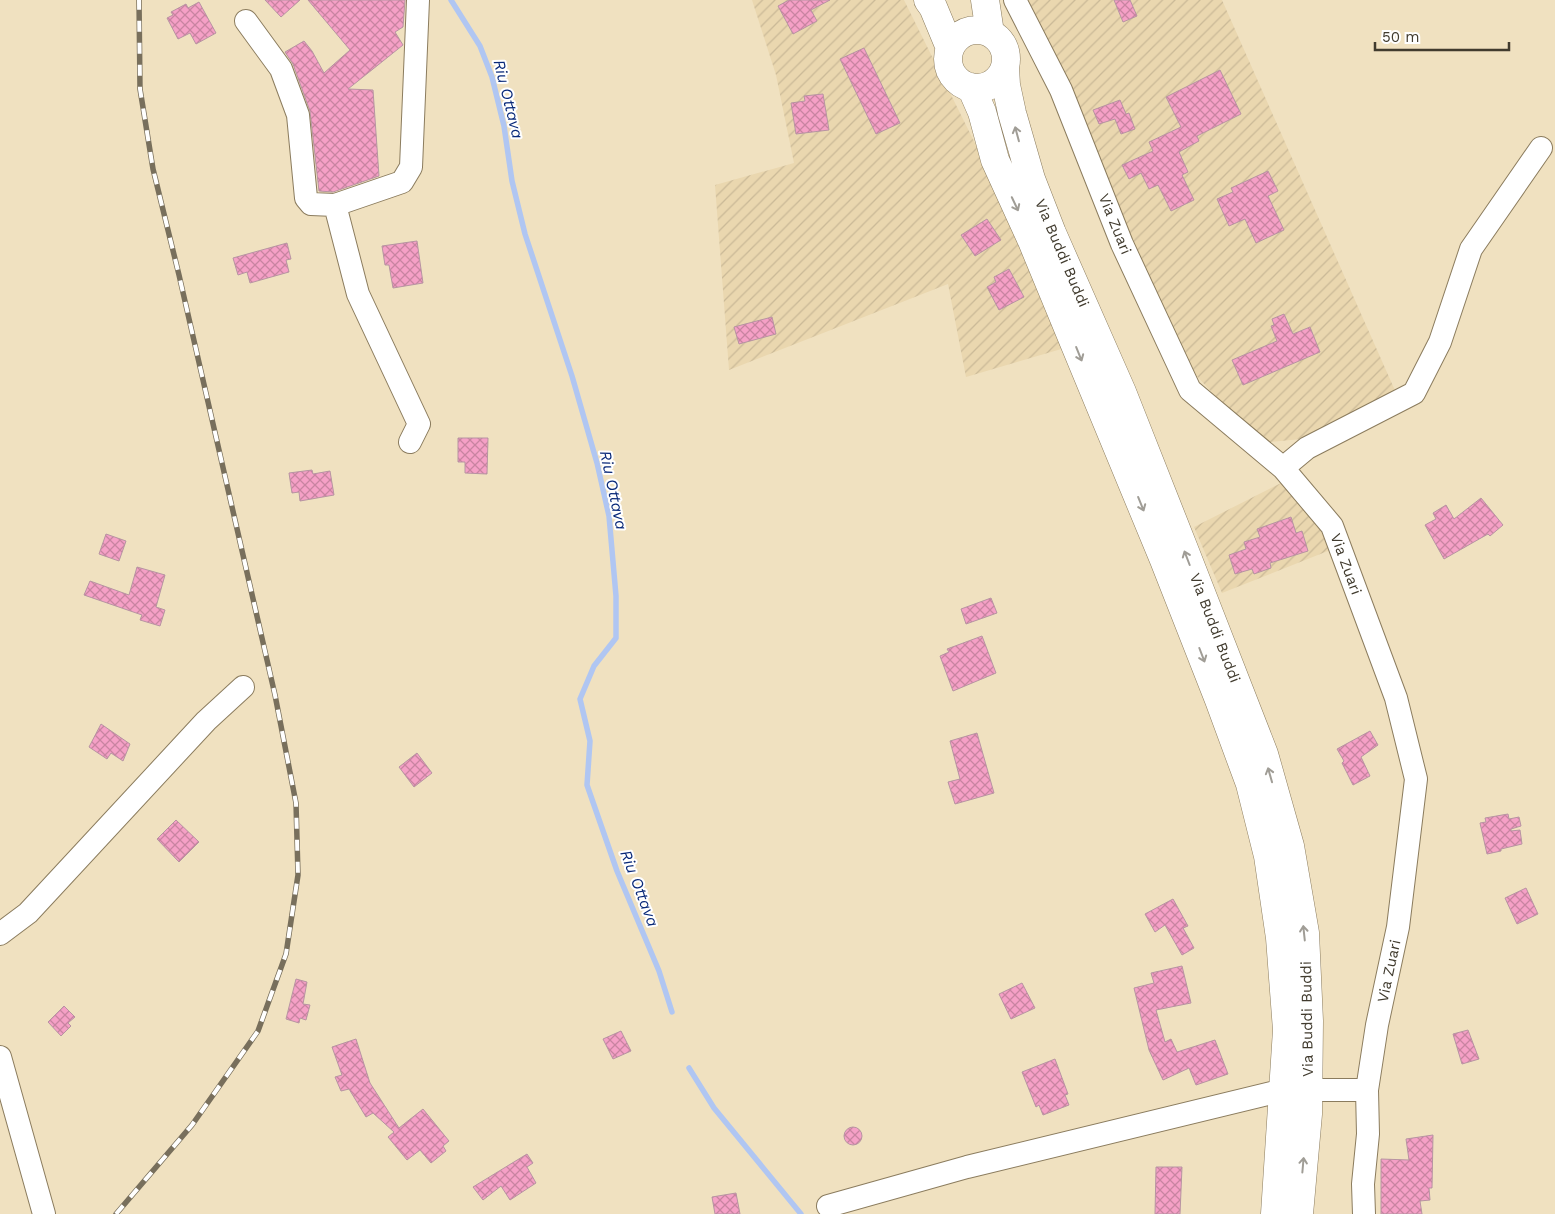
<svg xmlns="http://www.w3.org/2000/svg" width="1555" height="1214" font-family="'Work Sans',sans-serif">
<style>
.industrial{fill:url(#industrial-furrows)}
.lines{fill:none;stroke-linecap:round;stroke-linejoin:round}
.stream{stroke:#b0c6f2;stroke-width:5.5}
.building{fill:url(#building-cross-hatch);stroke:#b794a2}
.minor-casing{stroke:#8b7c5e;stroke-width:24}
.major-casing{stroke:#8b7c5e;stroke-width:29}
.minor{stroke:#fff;stroke-width:22}
.major{stroke:#fff;stroke-width:28}
.rail-casing{stroke:#786f5c;stroke-width:5.5}
.rail{stroke:#fff;stroke-width:4;stroke-dasharray:11;stroke-linecap:butt}
.oneway{stroke:#a09d96}
.labels{text-anchor:middle;stroke-width:4;stroke-linejoin:round;paint-order:stroke}
.street-label{font-size:15px;fill:#413b2e;stroke:#fff}
.water-label{font-size:16px;font-style:italic;fill:#092979;stroke:#fff}
</style>
<defs>
<pattern id="industrial-furrows" width="10" height="10" patternUnits="userSpaceOnUse" patternTransform="scale(1.25)"><rect width="10" height="10" fill="#ead7af"/><path d="M-1 1l2-2M0 10L10 0M9 11l2-2" fill="none" stroke="#cab997"/></pattern>
<pattern id="building-cross-hatch" width="8" height="8" patternUnits="userSpaceOnUse" patternTransform="scale(1.25)"><rect width="8" height="8" fill="#f5a0c6"/><path d="M0 0l8 8M0 8l8-8" fill="none" stroke="#c884a1"/></pattern>
</defs>
<rect width="100%" height="100%" fill="#f0e1c0"/>
<path class="industrial" d="M 752,0 L 904,0 L 1075,345 L 966,377 L 948,284 L 729,370 L 715,185 L 794,163 L 776,75 Z
M 1025,0 L 1222,0 L 1397,395 L 1312,438 L 1270,442 L 1234,416 L 1179,357 Z
M 1289,479 L 1333,549 L 1222,593 L 1194,527 Z"/>
<g class="lines">
<path class="stream" d="M 451,0 L 480,46 L 492,77 L 504,126 L 512,181 L 525,234 L 572,376 L 597,463 L 609,516 L 616,596 L 616,638 L 594,666 L 580,699 L 590,741 L 587,785 L 617,871 L 659,971 L 672,1012
M 689,1068 L 714,1108 L 801,1214"/>
</g>
<path class="building" d="M 265,0 L 300,0 L 281,17 Z
M 308,0 L 405,0 L 403,27 L 395,32 L 403,45 L 348,89 L 373,90 L 379,176 L 333,192 L 319,191 L 310,111 L 293,64 L 285,52 L 304,41 L 312,51 L 324,73 L 350,50 Z
M 789,0 L 830,0 L 811,10 L 817,21 L 793,34 L 778,6 Z
M 1114,0 L 1130,0 L 1137,16 L 1123,22 Z
M 199,2 L 216,33 L 196,44 L 190,33 L 178,39 L 167,18 L 173,15 L 171,12 L 186,4 L 188,8 Z
M 864,48 L 900,123 L 876,134 L 840,59 Z
M 1220,70 L 1241,114 L 1197,136 L 1199,141 L 1179,152 L 1188,172 L 1182,175 L 1194,200 L 1171,211 L 1158,185 L 1149,189 L 1141,173 L 1129,179 L 1122,165 L 1153,151 L 1149,142 L 1181,127 L 1166,97 Z
M 823,94 L 829,130 L 796,134 L 791,103 L 805,101 L 804,96 Z
M 1120,100 L 1126,114 L 1129,113 L 1135,129 L 1121,134 L 1115,119 L 1099,124 L 1093,110 Z
M 1268,171 L 1278,191 L 1268,196 L 1284,230 L 1256,243 L 1245,219 L 1229,226 L 1217,199 L 1233,192 L 1231,188 Z
M 987,219 L 1001,240 L 975,256 L 961,235 Z
M 417,241 L 423,283 L 393,288 L 389,265 L 385,265 L 382,246 Z
M 287,243 L 291,259 L 286,260 L 289,272 L 250,283 L 247,272 L 238,275 L 233,258 Z
M 1009,269 L 1024,297 L 999,310 L 987,287 L 996,282 L 994,277 Z
M 1284,314 L 1293,334 L 1310,327 L 1320,352 L 1243,385 L 1232,360 L 1277,341 L 1271,326 L 1274,325 L 1272,319 Z
M 772,317 L 776,334 L 739,344 L 734,327 Z
M 458,438 L 488,438 L 487,474 L 465,473 L 465,462 L 458,462 Z
M 312,470 L 313,474 L 330,471 L 334,495 L 300,501 L 299,492 L 292,493 L 289,473 Z
M 1481,498 L 1503,525 L 1490,536 L 1488,534 L 1444,559 L 1425,525 L 1436,519 L 1433,513 L 1446,505 L 1454,519 Z
M 1291,517 L 1296,533 L 1302,531 L 1308,551 L 1270,563 L 1271,568 L 1254,574 L 1252,569 L 1235,574 L 1229,555 L 1246,549 L 1244,542 L 1260,537 L 1257,529 Z
M 106,534 L 126,541 L 119,561 L 99,554 Z
M 137,567 L 165,575 L 156,607 L 165,610 L 160,626 L 140,620 L 142,615 L 84,595 L 90,581 L 129,595 Z
M 991,598 L 997,613 L 966,624 L 961,609 Z
M 982,636 L 996,673 L 953,691 L 940,656 L 949,652 L 947,649 Z
M 101,724 L 130,744 L 123,761 L 111,753 L 107,759 L 89,747 Z
M 1370,731 L 1378,745 L 1361,757 L 1370,776 L 1353,785 L 1342,763 L 1344,761 L 1337,749 Z
M 977,733 L 994,793 L 955,804 L 948,782 L 960,779 L 950,741 Z
M 417,753 L 432,773 L 414,787 L 399,767 Z
M 1508,814 L 1509,819 L 1519,817 L 1521,826 L 1511,829 L 1511,831 L 1520,830 L 1522,844 L 1501,849 L 1501,851 L 1487,854 L 1480,823 L 1486,822 L 1485,818 Z
M 176,820 L 199,842 L 179,862 L 157,839 Z
M 1526,888 L 1538,914 L 1517,924 L 1505,898 Z
M 1173,899 L 1188,926 L 1183,928 L 1194,948 L 1182,955 L 1165,925 L 1155,932 L 1145,914 Z
M 1182,966 L 1191,1003 L 1156,1010 L 1165,1042 L 1171,1039 L 1177,1052 L 1215,1040 L 1228,1074 L 1196,1085 L 1189,1068 L 1163,1080 L 1149,1050 L 1134,988 L 1154,983 L 1151,973 Z
M 296,979 L 307,982 L 303,1004 L 310,1005 L 306,1020 L 300,1018 L 299,1023 L 286,1019 Z
M 1022,983 L 1035,1008 L 1011,1019 L 999,994 Z
M 64,1006 L 75,1017 L 68,1023 L 71,1026 L 61,1036 L 48,1022 Z
M 1468,1030 L 1479,1059 L 1462,1064 L 1453,1034 Z
M 621,1031 L 631,1051 L 613,1059 L 603,1039 Z
M 356,1039 L 370,1083 L 399,1128 L 423,1109 L 449,1141 L 443,1146 L 446,1151 L 431,1163 L 420,1150 L 407,1160 L 388,1137 L 394,1132 L 373,1113 L 366,1117 L 349,1089 L 341,1091 L 335,1077 L 342,1075 L 332,1047 Z
M 1055,1059 L 1068,1094 L 1065,1095 L 1069,1105 L 1043,1115 L 1039,1105 L 1036,1107 L 1022,1072 Z
M844 1136a9 9 0 1 1 18 0a9 9 0 1 1-18 0Z
M 1433,1135 L 1432,1188 L 1429,1188 L 1430,1200 L 1420,1201 L 1422,1214 L 1381,1214 L 1381,1159 L 1409,1160 L 1406,1139 Z
M 527,1154 L 533,1163 L 527,1167 L 536,1183 L 510,1200 L 501,1186 L 483,1200 L 473,1187 Z
M 1156,1167 L 1182,1167 L 1180,1214 L 1155,1214 Z
M 736,1193 L 740,1214 L 715,1214 L 712,1197 Z"/>
<g class="lines">
<g class="minor-casing">
<path id="minor" d="M 1015,0 L 1061,90 L 1122,244 L 1190,390 L 1283,468 L 1332,526 L 1396,698 L 1416,779 L 1398,927 L 1377,1025 L 1367,1090 L 1368,1134 L 1363,1184 L 1364,1214
M 246,21 L 281,69 L 298,115 L 306,198 L 311,204 L 335,205 L 402,182 L 411,167 L 418,0
M 335,205 L 358,294 L 419,424 L 410,442
M 1283,468 L 1307,448 L 1414,393 L 1440,342 L 1471,249 L 1541,148
M 0,934 L 28,913 L 206,721 L 243,687
M 0,1057 L 44,1214
M 1308,1090 L 1367,1090
M 828,1206 L 967,1167 L 1284,1090"/>
</g>
<g class="major-casing">
<path id="major" d="M 928,0 L 933,7 L 950,48
M 985,0 L 990,33
M948 59a29 29 0 1 1 58 0a29 29 0 1 1-58 0Z
M 1005,67 L 1006,85 L 1012,113 L 1031,179 L 1052,233 L 1122,392 L 1184,549 L 1264,754 L 1290,846 L 1305,933 L 1309,1021 L 1308,1114 L 1299,1214
M 971,87 L 982,112 L 995,160 L 1032,241 L 1164,560 L 1219,700 L 1250,784 L 1268,856 L 1280,938 L 1287,1030 L 1275,1214"/>
</g>
<use href="#minor" class="minor"/>
<use href="#major" class="major"/>
<g class="rail-casing">
<path id="rail" d="M 116,1214 L 192,1125 L 258,1031 L 286,954 L 298,875 L 296,803 L 275,695 L 179,275 L 153,169 L 140,89 L 139,0"/>
</g>
<use href="#rail" class="rail"/>
</g>
<defs><path id="oneway-shaft" d="M-6 0H5M1.5-3L5.5 0L1.5 3" fill="none" stroke-width="1.6" stroke-linecap="round" stroke-linejoin="round" transform="scale(1.25)"/></defs>
<g class="oneway">
<use href="#oneway-shaft" transform="translate(1017 134) rotate(-105)"/>
<use href="#oneway-shaft" transform="translate(1015 204) rotate(65)"/>
<use href="#oneway-shaft" transform="translate(1079 354) rotate(68)"/>
<use href="#oneway-shaft" transform="translate(1141 504) rotate(68)"/>
<use href="#oneway-shaft" transform="translate(1187 558) rotate(-111)"/>
<use href="#oneway-shaft" transform="translate(1202 655) rotate(69)"/>
<use href="#oneway-shaft" transform="translate(1270 775) rotate(-106)"/>
<use href="#oneway-shaft" transform="translate(1304 933) rotate(-96)"/>
<use href="#oneway-shaft" transform="translate(1303 1165) rotate(-85)"/>
</g>
<g class="labels">
<g class="street-label">
<text transform="translate(1115 224) rotate(68)" y="5">Via Zuari</text>
<text transform="translate(1062 253) rotate(67)" y="5">Via Buddi Buddi</text>
<text transform="translate(1346 564) rotate(70)" y="5">Via Zuari</text>
<text transform="translate(1215 628) rotate(69)" y="5">Via Buddi Buddi</text>
<text transform="translate(1389 971) rotate(-78)" y="5">Via Zuari</text>
<text transform="translate(1307 1019) rotate(-91)" y="5">Via Buddi Buddi</text>
</g>
<g class="water-label">
<text transform="translate(509 99) rotate(76)" y="6">Riu Ottava</text>
<text transform="translate(614 490) rotate(78)" y="6">Riu Ottava</text>
<text transform="translate(640 888) rotate(69)" y="6">Riu Ottava</text>
</g>
</g>
<path d="M1375 42v8h134v-8" fill="none" stroke="#413b2e" stroke-width="2.5"/>
<text x="1382" y="42" font-size="15" fill="#413b2e" stroke="#ffffff" stroke-width="4" paint-order="stroke">50 m</text>
</svg>
